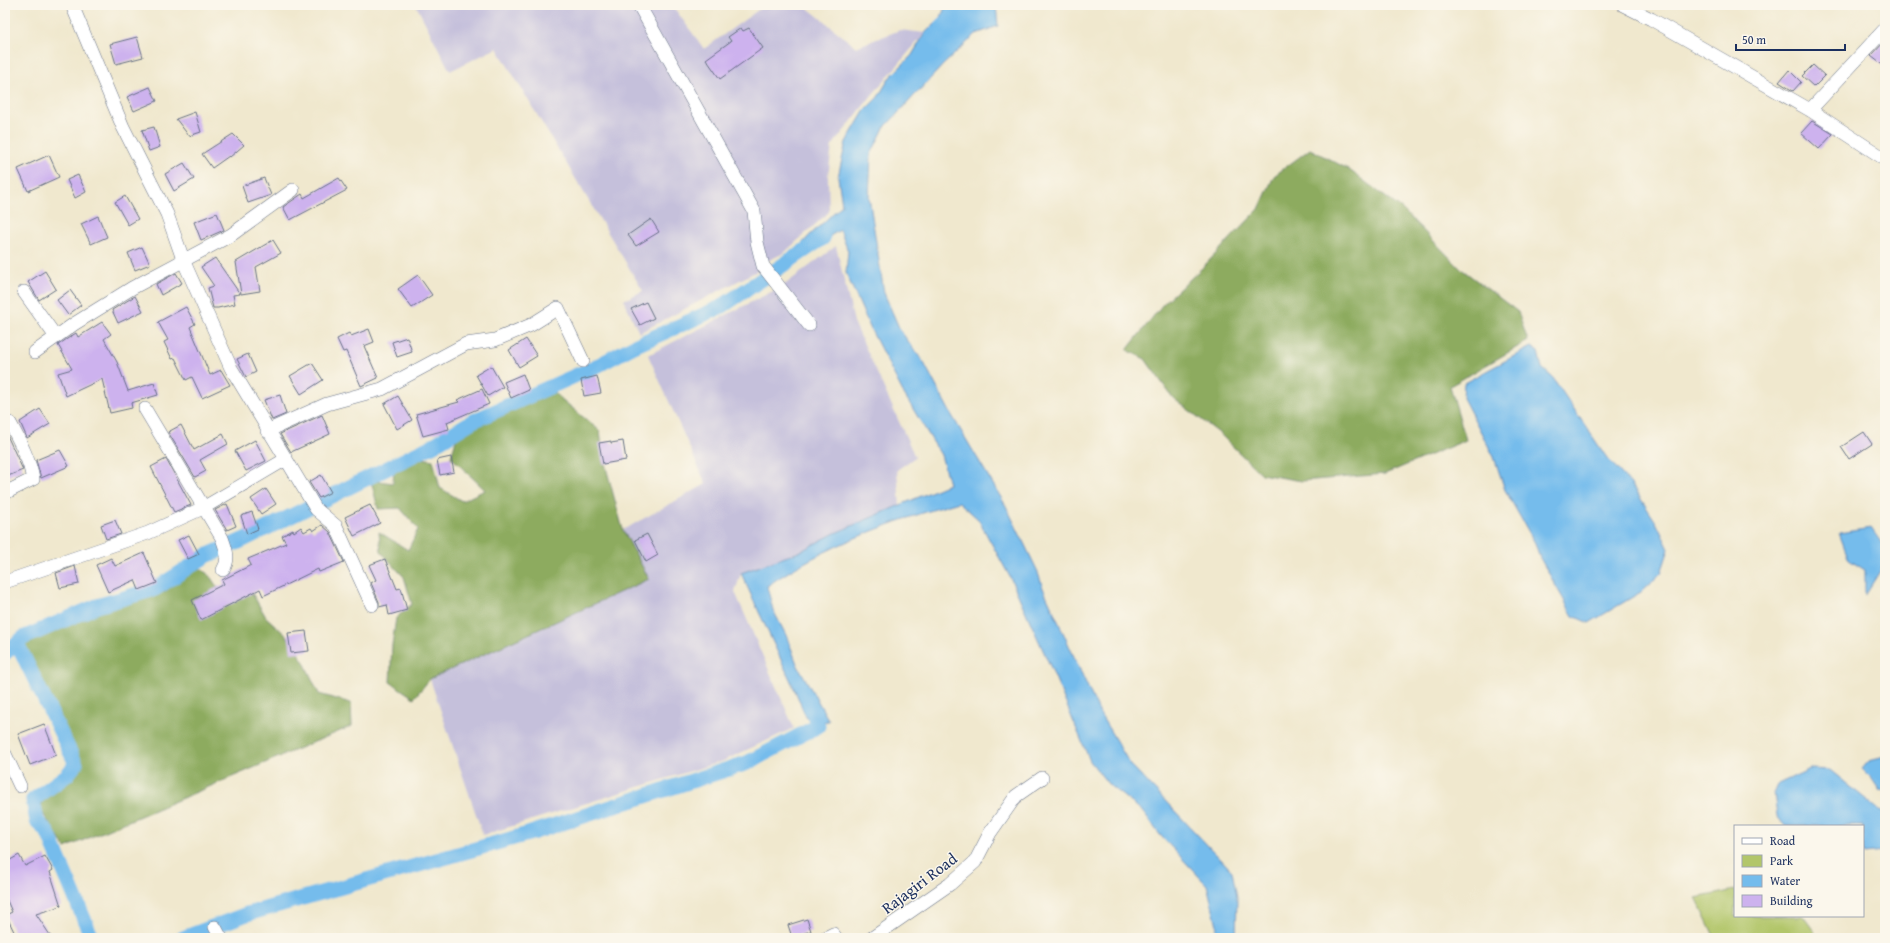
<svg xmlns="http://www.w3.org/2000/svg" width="1890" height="943" font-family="'Gentium Book Plus',serif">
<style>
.industrial{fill:#c5c0db}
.green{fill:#b2c66a;stroke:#667a64}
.forest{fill:#8dab5e;stroke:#546d5e}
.water{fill:#74bcec;stroke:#4876a5}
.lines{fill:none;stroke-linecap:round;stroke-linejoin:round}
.canal{stroke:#74bcec;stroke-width:15}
.building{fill:#cdb2ee}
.street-casing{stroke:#667085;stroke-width:14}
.street{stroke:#fff;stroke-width:13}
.labels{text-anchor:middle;stroke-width:3;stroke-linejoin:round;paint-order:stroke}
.street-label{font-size:16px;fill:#1b2f5e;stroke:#fbf7ec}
</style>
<rect width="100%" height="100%" fill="#fbf7ec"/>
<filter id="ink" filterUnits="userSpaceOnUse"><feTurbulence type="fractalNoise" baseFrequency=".025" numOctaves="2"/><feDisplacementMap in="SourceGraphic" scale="8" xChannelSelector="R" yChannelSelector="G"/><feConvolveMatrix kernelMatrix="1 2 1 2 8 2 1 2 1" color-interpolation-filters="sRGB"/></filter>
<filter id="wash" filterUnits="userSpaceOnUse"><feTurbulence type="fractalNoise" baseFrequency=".012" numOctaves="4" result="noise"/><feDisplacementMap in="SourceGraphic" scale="16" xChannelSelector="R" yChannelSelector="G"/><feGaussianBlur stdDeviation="0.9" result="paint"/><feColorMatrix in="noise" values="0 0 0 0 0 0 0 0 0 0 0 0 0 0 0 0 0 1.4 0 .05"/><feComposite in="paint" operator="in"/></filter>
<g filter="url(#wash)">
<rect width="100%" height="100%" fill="#f0e8ce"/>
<path class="industrial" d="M 416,5 L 672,5 L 704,49 L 765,5 L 804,5 L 856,47 L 900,30 L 925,33 L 872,95 L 832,146 L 828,177 L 829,212 L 784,253 L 765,262 L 757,271 L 639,333 L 624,300 L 643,291 L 497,48 L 450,71 Z
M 836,246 L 854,322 L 915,457 L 897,470 L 900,506 L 833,534 L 799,552 L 741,573 L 735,592 L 794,728 L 723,761 L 483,835 L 430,679 L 649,579 L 623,530 L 706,484 L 648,355 L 783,286 Z"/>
<path class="green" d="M 1735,890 L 1735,916 L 1803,916 L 1819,938 L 1715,938 L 1696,898 Z"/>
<path class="forest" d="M 1310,149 L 1348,169 L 1403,210 L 1460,268 L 1518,312 L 1528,341 L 1450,386 L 1466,440 L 1385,474 L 1302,481 L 1261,474 L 1219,433 L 1173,398 L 1145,359 L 1127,350 L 1163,304 L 1202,268 L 1259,209 L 1274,176 Z
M 553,392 L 600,431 L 604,460 L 623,530 L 649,579 L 430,679 L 414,698 L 390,682 L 392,645 L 396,618 L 412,604 L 404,577 L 381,552 L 379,532 L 408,550 L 418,529 L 400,508 L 378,509 L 371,480 L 393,483 L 394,467 L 412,456 L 433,460 L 440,488 L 462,501 L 485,490 L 451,457 L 457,436 L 538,396 Z
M 197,566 L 209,575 L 226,600 L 246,583 L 266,617 L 288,637 L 304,662 L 319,694 L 351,703 L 352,726 L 65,848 L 40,809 L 42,802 L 75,772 L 42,709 L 16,652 L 27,643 L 62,624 L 124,601 L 164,592 Z"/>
<path class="water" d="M 946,5 L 996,5 L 998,26 L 976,34 L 943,65 L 884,128 L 871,154 L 869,197 L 884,293 L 900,330 L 924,363 L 951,414 L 1006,506 L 1037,570 L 1043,588 L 1100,714 L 1130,764 L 1232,871 L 1237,897 L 1236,938 L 1215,938 L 1217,925 L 1207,885 L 1161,836 L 1141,810 L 1109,785 L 1090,761 L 1052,670 L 1010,577 L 978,519 L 959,502 C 893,521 824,546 767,586 L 773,610 L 787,637 L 797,664 L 829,721 L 817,722 L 807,719 L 794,688 L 741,573 L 799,552 L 833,534 L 949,484 L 941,455 L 904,394 L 872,332 L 846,273 L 848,251 L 840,230 L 785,263 L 809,236 L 842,205 L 838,177 L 846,142 L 865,110 L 878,97 L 890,77 L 912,55 L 925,33 L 941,17 Z
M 1531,347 L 1538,352 L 1542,368 L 1553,378 L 1607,458 L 1631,484 L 1656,522 L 1669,549 L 1661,573 L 1641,592 L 1589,623 L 1573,616 L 1540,558 L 1535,543 L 1505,490 L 1494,457 L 1463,398 L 1464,383 Z
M 1871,528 L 1885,548 L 1885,563 L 1865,595 L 1865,570 L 1849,560 L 1839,533 Z
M 1885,757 L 1885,790 L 1880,791 L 1872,779 L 1862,769 L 1869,761 Z
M 1810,769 L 1830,770 L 1879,810 L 1885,812 L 1885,852 L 1863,854 L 1863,826 L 1785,826 L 1777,816 L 1774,793 L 1778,784 Z"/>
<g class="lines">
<path class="canal" d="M 17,643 L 76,764 L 67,775 L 33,800 L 37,821 L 48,833 L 92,938
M 5,653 L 23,638 L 97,606 L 155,589 L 206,556 L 243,540 L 432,446 L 471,422 L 595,367 L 634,346 L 721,307 L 823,238
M 183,938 L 247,914 L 528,834 L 747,763 L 818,726 L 809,704"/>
</g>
<g id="blocks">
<path class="building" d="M 741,28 L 743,31 L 749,28 L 763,48 L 720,79 L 706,59 L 731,41 L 728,37 Z
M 137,37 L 143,57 L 116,64 L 110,44 Z
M 1885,41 L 1885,67 L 1871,56 Z
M 1813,65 L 1825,76 L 1814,87 L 1802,76 Z
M 1789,70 L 1801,82 L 1793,91 L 1779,82 Z
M 150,87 L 157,101 L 134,111 L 127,97 Z
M 195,112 L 201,132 L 189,136 L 176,119 Z
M 1812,121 L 1833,134 L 1819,149 L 1801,133 Z
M 154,127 L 160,147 L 149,151 L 142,130 Z
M 233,134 L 244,145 L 230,157 L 229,156 L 212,168 L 202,154 Z
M 49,155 L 59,177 L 28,191 L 18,169 Z
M 184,163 L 194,179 L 174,191 L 165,174 Z
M 78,175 L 86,192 L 75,198 L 67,180 Z
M 264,178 L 271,195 L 248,203 L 242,186 Z
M 339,178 L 347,190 L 290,220 L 283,207 L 302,194 L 304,198 Z
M 125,196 L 138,219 L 128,225 L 115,202 Z
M 217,213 L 224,230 L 201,240 L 194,222 Z
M 98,216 L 107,237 L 91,244 L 81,224 Z
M 651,219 L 659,232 L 636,246 L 628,235 Z
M 273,240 L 281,253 L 256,267 L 260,291 L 241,294 L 236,262 Z
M 142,247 L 150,264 L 135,270 L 128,253 Z
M 215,258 L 240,294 L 233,295 L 235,304 L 218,308 L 213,308 L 208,288 L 214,286 L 201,267 Z
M 45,271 L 56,289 L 39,300 L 28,282 Z
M 176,273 L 182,283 L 161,295 L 156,284 Z
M 418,275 L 432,295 L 412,308 L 398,289 Z
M 70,290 L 81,305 L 68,315 L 57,300 Z
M 135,296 L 143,311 L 118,323 L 112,310 Z
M 646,302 L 654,318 L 640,325 L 631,309 Z
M 186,307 L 195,324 L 190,327 L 210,375 L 221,370 L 230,385 L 202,398 L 192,377 L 186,380 L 175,358 L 172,359 L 164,342 L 168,340 L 158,322 Z
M 102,322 L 111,334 L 104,339 L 117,362 L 128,391 L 154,383 L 158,395 L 131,403 L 132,408 L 110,413 L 102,379 L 66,396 L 58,373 L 72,369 L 58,345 L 76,333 L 78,337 Z
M 369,329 L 374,342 L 364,346 L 378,378 L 361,386 L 346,351 L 343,352 L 337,339 L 349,333 L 351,336 Z
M 407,337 L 412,352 L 397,357 L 392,342 Z
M 526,339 L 537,356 L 519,367 L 509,350 Z
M 248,354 L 256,372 L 246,377 L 237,359 Z
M 312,363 L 323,380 L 301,394 L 290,376 Z
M 491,366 L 503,387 L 488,396 L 476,375 Z
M 523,374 L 529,390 L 511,398 L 504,382 Z
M 597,376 L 601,393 L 584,396 L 581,380 Z
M 482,389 L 489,404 L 447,422 L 449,429 L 423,436 L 416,414 L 459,402 L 457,400 Z
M 280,395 L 286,414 L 272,420 L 264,400 Z
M 398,396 L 412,420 L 397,429 L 384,404 Z
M 40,409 L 50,424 L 27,438 L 20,422 Z
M 322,415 L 330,434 L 291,452 L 280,434 Z
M 181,425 L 194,450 L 223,434 L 228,444 L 200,460 L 206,471 L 195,477 L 168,432 Z
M 5,431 L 23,470 L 8,476 L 5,469 Z
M 1864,432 L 1872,444 L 1849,459 L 1841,447 Z
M 255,440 L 266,461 L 246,471 L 235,451 Z
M 611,441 L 611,443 L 623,441 L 626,460 L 603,464 L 599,443 Z
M 60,450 L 69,466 L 41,478 L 36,460 Z
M 451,457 L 454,472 L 440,475 L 437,460 Z
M 166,459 L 191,505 L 174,512 L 151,467 Z
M 321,475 L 331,492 L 319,498 L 309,482 Z
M 266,489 L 276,504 L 261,514 L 251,499 Z
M 227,504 L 236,526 L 227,530 L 215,510 Z
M 370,505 L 380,523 L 354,536 L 345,517 Z
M 252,512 L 258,529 L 247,534 L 241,516 Z
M 115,520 L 121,534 L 106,539 L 101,525 Z
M 322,525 L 330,532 L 344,562 L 319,572 L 318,569 L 263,596 L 260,589 L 201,620 L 192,600 L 224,584 L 222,580 L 251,565 L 248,559 L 286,543 L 282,536 L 293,530 L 294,532 L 301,527 L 304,532 L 311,528 L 313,531 Z
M 647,534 L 658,555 L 646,562 L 635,540 Z
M 189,535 L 199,554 L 188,559 L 178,540 Z
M 144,553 L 157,583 L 139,590 L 135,580 L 108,592 L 96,565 L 111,558 L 115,566 Z
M 385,559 L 397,589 L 401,588 L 407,610 L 389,615 L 387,605 L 379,607 L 379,602 L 371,583 L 376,580 L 369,565 Z
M 75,566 L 79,584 L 60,588 L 56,573 Z
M 306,631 L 309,651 L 291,653 L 288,633 Z
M 44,724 L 56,755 L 30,765 L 18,734 Z
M 19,855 L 25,866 L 45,856 L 53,870 L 50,872 L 61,906 L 36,914 L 52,938 L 17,938 L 6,915 L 12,912 L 5,896 L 5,863 Z
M 807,919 L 811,931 L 792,937 L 788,925 Z"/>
</g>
</g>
<g filter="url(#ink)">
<use href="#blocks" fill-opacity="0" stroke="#667085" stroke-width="1"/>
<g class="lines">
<g class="street-casing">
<path id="street" d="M 639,5 L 754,211 L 757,242 L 763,266 L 809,325
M 1623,5 L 1651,19 L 1810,110 L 1885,159
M 1810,110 L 1885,29
M 24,292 L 56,337
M 35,352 L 74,324 L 132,288 L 231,235 L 293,190
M 145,409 L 222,538 C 226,549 230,559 223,570
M 267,431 L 327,404 L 382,389 L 466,344 L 495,340 L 531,325 L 558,308 L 583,361
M 286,459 L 316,509 L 336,526 L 372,605
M 5,493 L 33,479 C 29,458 20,442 10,423
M 5,582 L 148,533 L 203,508 L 286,459 L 231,368 L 184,262 L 167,214 L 123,127 L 72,5
M 5,754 L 20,786
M 215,927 L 221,938
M 825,938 L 833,934 L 836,938
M 872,938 L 950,884 L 975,862 L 990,833 L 1016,796 L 1042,778"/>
</g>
<use href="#street" class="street"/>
</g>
</g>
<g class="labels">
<g class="street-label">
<text transform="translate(919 883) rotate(-37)" y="6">Rajagiri Road</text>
</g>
</g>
<rect width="1890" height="943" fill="none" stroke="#fbf7ec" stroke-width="20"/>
<rect x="1734" y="825" width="130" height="92" fill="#fbf7ec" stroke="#a1a7b3"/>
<rect x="1742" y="838" width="20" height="6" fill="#ffffff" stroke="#a1a7b3"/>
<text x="1770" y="845" font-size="12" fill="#1b2f5e">Road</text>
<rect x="1742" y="855" width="20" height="12" fill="#b2c66a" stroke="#a1a7b3"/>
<text x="1770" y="865" font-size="12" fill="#1b2f5e">Park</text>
<rect x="1742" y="875" width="20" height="12" fill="#74bcec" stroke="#a1a7b3"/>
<text x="1770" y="885" font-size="12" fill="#1b2f5e">Water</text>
<rect x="1742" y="895" width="20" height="12" fill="#cdb2ee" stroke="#a1a7b3"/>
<text x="1770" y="905" font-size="12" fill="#1b2f5e">Building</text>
<path d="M1736 44v6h109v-6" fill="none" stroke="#1b2f5e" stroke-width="2"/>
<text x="1742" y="44" font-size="12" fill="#1b2f5e" stroke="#fbf7ec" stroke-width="3" paint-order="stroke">50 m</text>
</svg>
